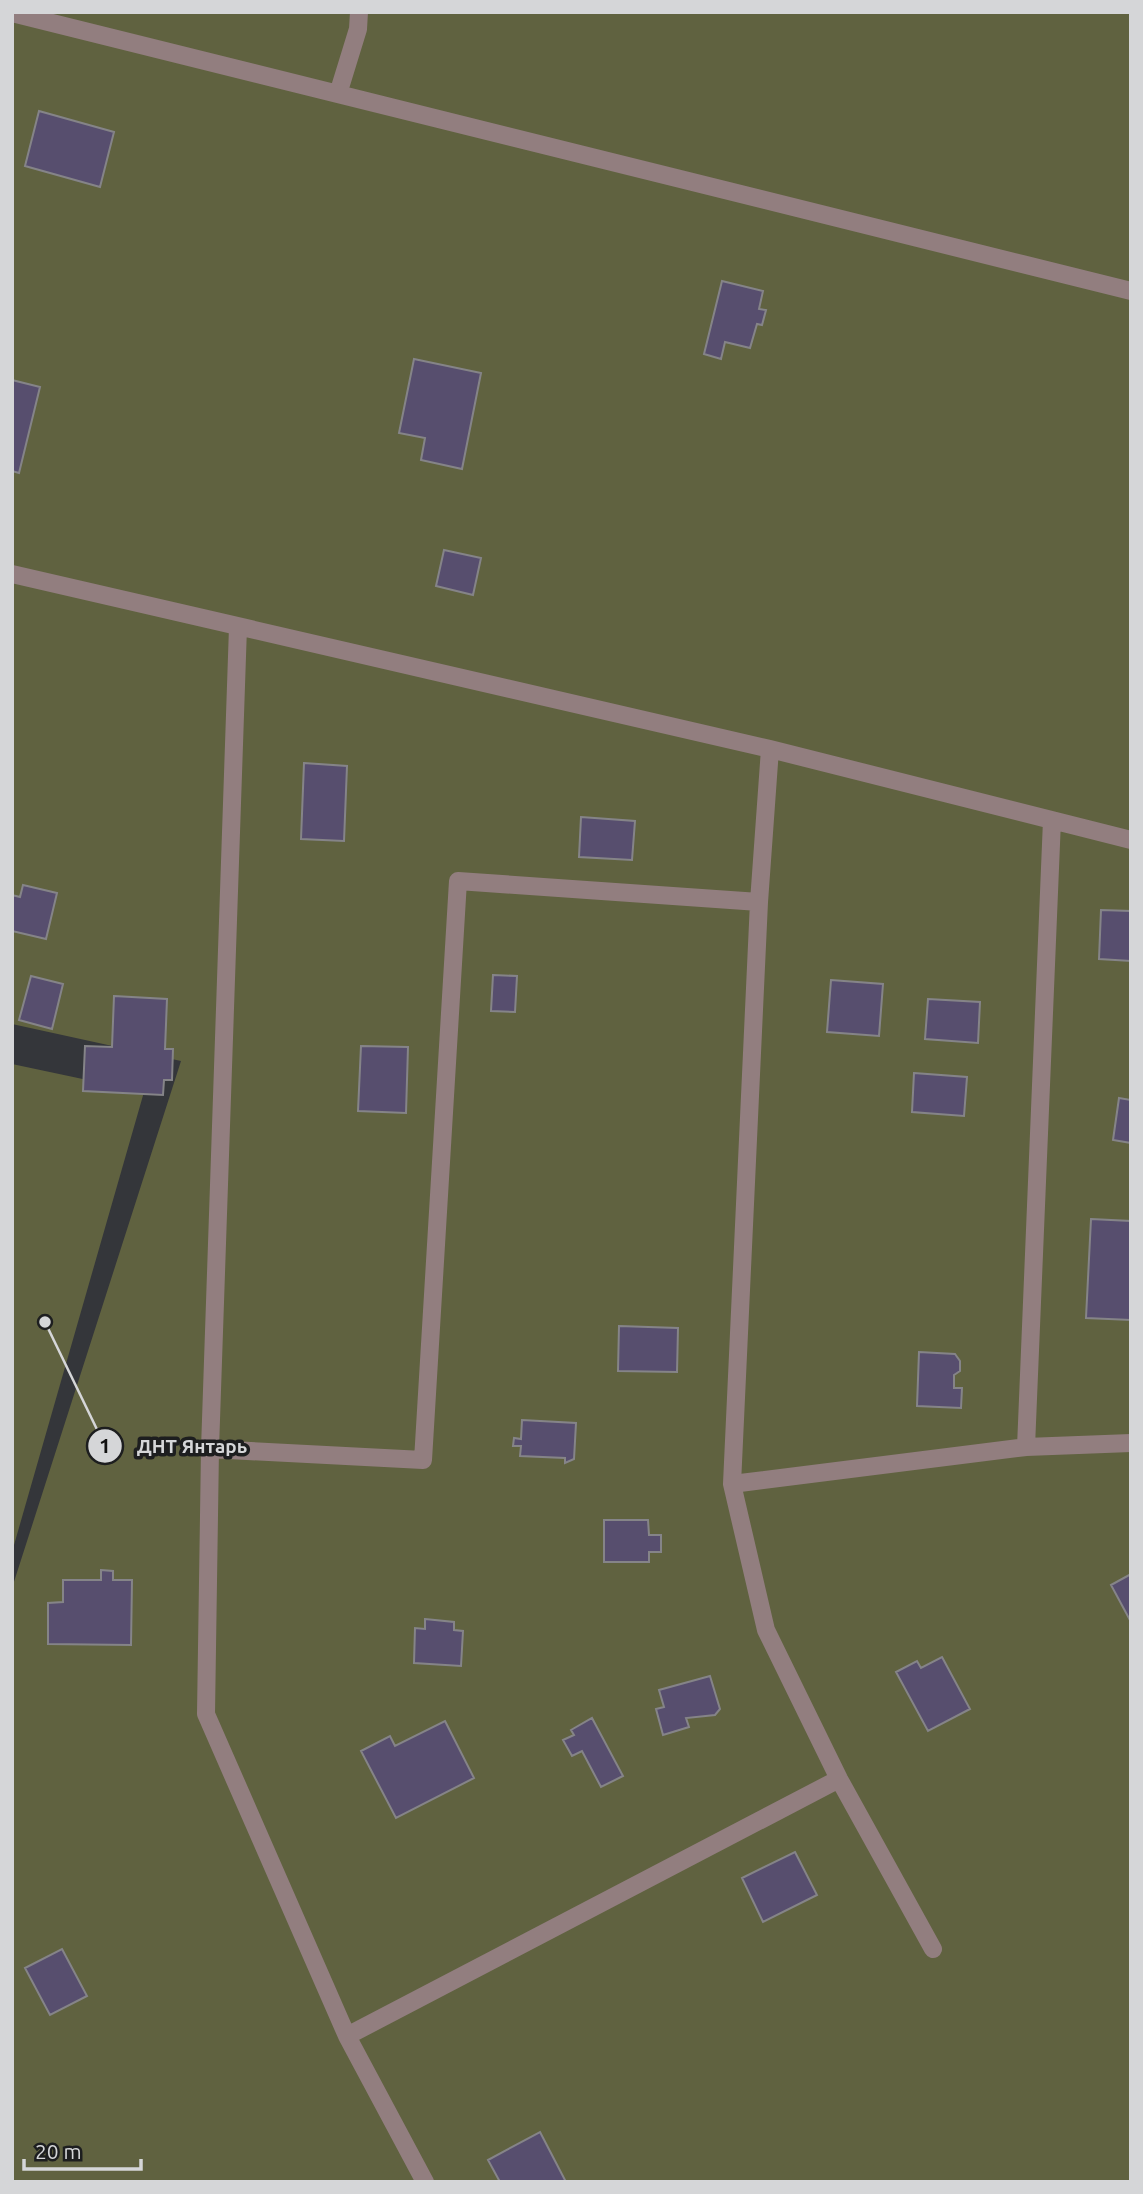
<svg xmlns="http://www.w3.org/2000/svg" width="1143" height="2194" font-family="Ubuntu,sans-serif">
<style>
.green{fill:#606240}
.building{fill:#574e6e;stroke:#858488;stroke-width:2}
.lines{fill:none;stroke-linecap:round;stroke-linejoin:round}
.minor{stroke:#927e7f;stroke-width:18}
.leader{fill:none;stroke:#d5d6d8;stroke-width:2.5}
.callout-dot{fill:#d5d6d8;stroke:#1d1e1f;stroke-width:2.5}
.mark-label{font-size:21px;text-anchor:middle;font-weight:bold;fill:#111}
.callout-label{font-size:19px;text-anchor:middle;font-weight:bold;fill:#d5d6d8;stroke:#1d1e1f;stroke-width:7;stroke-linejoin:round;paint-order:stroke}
</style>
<rect width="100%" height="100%" fill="#34363a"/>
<path class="green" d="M 12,12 L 1131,12 L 1131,2182 L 12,2182 L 12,1588 L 181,1061 L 12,1024 Z
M 12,1064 L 144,1092 L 12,1552 Z"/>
<path class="building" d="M 39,111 L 114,132 L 100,187 L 25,166 Z
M 722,281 L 763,291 L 759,309 L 766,310 L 762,325 L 757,324 L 750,348 L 725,342 L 721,359 L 704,354 Z
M 414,359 L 481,373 L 462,469 L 421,460 L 425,438 L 399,433 Z
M 12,380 L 40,387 L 19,473 L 12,471 Z
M 444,550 L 481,558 L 473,595 L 436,586 Z
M 304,763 L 347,766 L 344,841 L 301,839 Z
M 581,817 L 635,821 L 632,860 L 579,857 Z
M 23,885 L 57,893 L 46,939 L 12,931 L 12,895 L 20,897 Z
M 1101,910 L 1131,911 L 1131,961 L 1099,959 Z
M 493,975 L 517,976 L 515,1012 L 491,1011 Z
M 31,976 L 63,984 L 52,1029 L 19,1020 Z
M 831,980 L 883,984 L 879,1036 L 827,1032 Z
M 114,996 L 167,999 L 165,1049 L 173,1049 L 172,1080 L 164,1080 L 163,1095 L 83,1091 L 85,1046 L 112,1047 Z
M 928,999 L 980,1002 L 978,1043 L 925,1039 Z
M 361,1046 L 408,1047 L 406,1113 L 358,1111 Z
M 914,1073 L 967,1077 L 964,1116 L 912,1112 Z
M 1119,1098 L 1131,1100 L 1131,1143 L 1113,1140 Z
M 1091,1219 L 1131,1221 L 1131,1320 L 1086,1318 Z
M 619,1326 L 678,1328 L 677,1372 L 618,1371 Z
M 919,1352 L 955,1354 L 960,1361 L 960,1371 L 954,1375 L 954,1388 L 962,1388 L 961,1408 L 917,1406 Z
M 522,1420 L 576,1423 L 574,1459 L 565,1463 L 565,1458 L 520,1456 L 521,1446 L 513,1446 L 514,1438 L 521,1439 Z
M 604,1520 L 648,1520 L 649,1535 L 661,1535 L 661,1552 L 649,1552 L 649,1562 L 604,1562 Z
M 101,1570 L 113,1571 L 113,1580 L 132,1580 L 131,1645 L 48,1644 L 48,1603 L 63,1602 L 63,1580 L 101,1580 Z
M 1131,1574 L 1131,1622 L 1111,1585 Z
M 425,1619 L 454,1622 L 454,1630 L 463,1631 L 461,1666 L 414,1663 L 415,1628 L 425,1629 Z
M 942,1657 L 970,1709 L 928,1731 L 896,1672 L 917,1661 L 921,1668 Z
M 710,1676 L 720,1709 L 715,1715 L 686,1718 L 689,1727 L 663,1735 L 656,1709 L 664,1707 L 659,1690 Z
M 592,1718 L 623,1776 L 601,1787 L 582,1751 L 572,1756 L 563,1740 L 574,1735 L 571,1730 Z
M 445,1721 L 474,1778 L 396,1818 L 361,1751 L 390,1736 L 395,1746 Z
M 795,1852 L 817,1895 L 763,1922 L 742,1878 Z
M 62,1949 L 87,1996 L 50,2015 L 25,1968 Z
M 540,2132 L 566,2182 L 500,2182 L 488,2160 Z"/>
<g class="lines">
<path class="minor" d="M 12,13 L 1131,291
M 338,94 L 358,29 L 359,12
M 12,574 L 770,749 L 1131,840
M 238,627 L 210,1449 L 206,1714 L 347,2036 L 425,2182
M 770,749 L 759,902 L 732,1484 L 766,1630 L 839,1779 L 933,1949
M 1026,1447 L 1052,820
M 210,1449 L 423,1460 L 458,881 L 759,902
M 732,1484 L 1026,1447 L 1131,1443
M 347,2036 L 839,1779"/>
</g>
<path class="leader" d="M45 1322L105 1446"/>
<g class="callout-dot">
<circle cx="45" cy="1322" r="7"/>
<circle cx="105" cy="1446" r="18"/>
</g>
<g class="mark-label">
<text x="105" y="1453">1</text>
</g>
<g class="callout-label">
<text x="192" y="1453">ДНТ Янтарь</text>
</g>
<rect width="1143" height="2194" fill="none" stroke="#d5d6d8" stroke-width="28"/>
<path d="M24 2159v10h117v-10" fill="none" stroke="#d5d6d8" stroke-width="3.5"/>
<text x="35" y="2159" font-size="21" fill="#d5d6d8" stroke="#1d1e1f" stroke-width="5" paint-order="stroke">20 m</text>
</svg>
